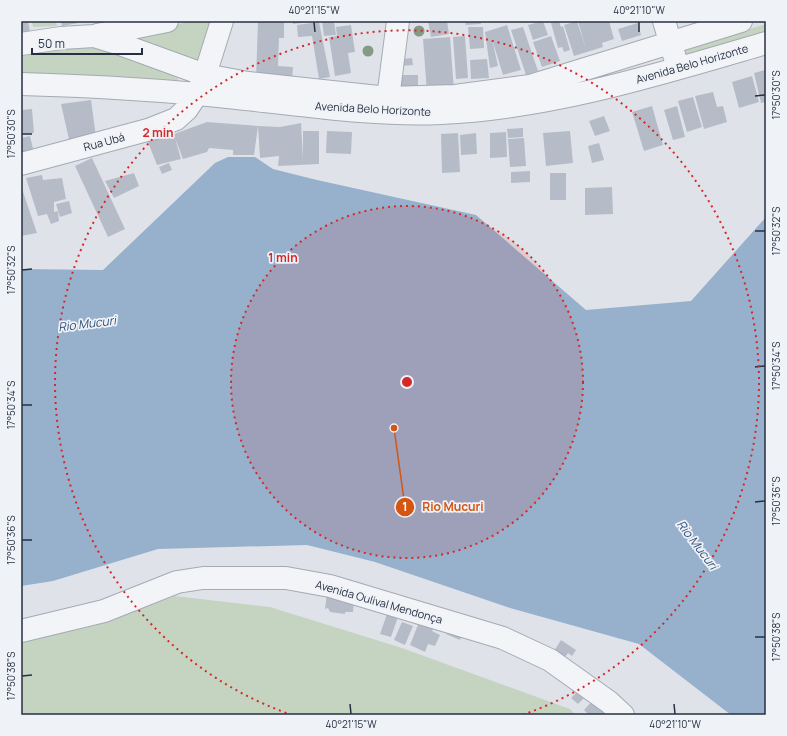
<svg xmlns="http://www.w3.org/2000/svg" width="787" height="736" font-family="Manrope,sans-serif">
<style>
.green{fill:#c5d4c0}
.water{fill:#97b0cc}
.building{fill:#b6bcc7}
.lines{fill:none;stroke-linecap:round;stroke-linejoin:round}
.minor-casing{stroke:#a4aab4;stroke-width:24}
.minor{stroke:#f2f4f7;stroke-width:22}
.tree{fill:#859a85}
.ticks{fill:none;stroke:#273042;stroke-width:1.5}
.ring{fill:none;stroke:#d62828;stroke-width:2;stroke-dasharray:2 4}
.labels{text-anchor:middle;stroke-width:3.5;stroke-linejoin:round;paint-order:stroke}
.street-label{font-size:11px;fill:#273042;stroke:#eff2f7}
.water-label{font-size:12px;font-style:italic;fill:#2e4e79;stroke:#eff2f7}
.centre{fill:#d62828;stroke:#eff2f7;stroke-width:2}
.ring-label{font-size:12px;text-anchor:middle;font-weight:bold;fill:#d62828;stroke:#eff2f7;stroke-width:3.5;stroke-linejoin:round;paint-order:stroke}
.leader{fill:none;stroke:#d55511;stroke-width:1.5}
.callout-dot{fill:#d55511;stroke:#eff2f7;stroke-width:1.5}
.mark-label{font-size:12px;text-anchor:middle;font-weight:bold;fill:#fff}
.callout-label{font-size:12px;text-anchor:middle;font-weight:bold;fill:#d55511;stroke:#eff2f7;stroke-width:3.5;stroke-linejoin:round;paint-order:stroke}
.neatline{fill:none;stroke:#273042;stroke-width:1.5}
.ticks-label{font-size:10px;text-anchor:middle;fill:#273042}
</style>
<rect width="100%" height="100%" fill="#dfe3e9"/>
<path class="green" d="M 32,21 L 55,21 L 57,26 L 33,27 Z
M 193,21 L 216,21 L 200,60 L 189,63 L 124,35 Z
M 766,24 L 766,35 L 686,58 L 682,50 Z
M 86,38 L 178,78 L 178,81 L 113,77 L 21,77 L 21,51 Z
M 175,596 L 270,607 L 402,648 L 570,709 L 576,715 L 21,715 L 21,641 L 94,626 Z"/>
<path class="water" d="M 228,157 L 255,157 L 273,169 L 317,180 L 476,215 L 586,310 L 691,301 L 766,217 L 766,715 L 731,715 L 639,644 L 510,608 L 375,562 L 307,545 L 158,549 L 53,581 L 21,586 L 21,269 L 103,270 L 215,163 Z"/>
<path class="building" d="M 21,21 L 28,21 L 30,32 L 21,33 Z
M 61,21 L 78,21 L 78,23 L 62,26 Z
M 258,21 L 284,21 L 284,38 L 279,38 L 278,66 L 293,67 L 292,79 L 256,78 Z
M 293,21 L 310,21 L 310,22 L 293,24 Z
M 322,21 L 334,21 L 336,35 L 324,36 Z
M 428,21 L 447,21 L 449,34 L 431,37 Z
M 465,21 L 480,21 L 481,24 L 466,25 Z
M 543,21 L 548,35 L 533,40 L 528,25 Z
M 559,21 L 561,27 L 563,26 L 570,50 L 564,52 L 562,47 L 558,48 L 551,23 Z
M 577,21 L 586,49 L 578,21 L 595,21 L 596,26 L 595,21 L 609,21 L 614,39 L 602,43 L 603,47 L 574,56 L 564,25 Z
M 319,22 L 330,77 L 319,79 L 312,36 L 298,37 L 297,25 Z
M 638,23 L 641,35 L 622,41 L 618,29 Z
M 351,25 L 355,52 L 348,53 L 351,73 L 335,76 L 329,37 L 337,36 L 336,27 Z
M 507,25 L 521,70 L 503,75 L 492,39 L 498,66 L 490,68 L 485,32 Z
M 468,27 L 483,27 L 484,48 L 470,49 Z
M 523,27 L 538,71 L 526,75 L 511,30 Z
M 465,36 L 468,78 L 456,79 L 453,37 Z
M 551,36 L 560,61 L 542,67 L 533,42 Z
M 450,37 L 454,91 L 427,93 L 423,39 Z
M 412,58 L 413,65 L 402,66 L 402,59 Z
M 487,59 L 489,78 L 471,79 L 470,60 Z
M 765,70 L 766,102 L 761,103 L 754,73 Z
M 398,75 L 418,75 L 418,86 L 398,86 Z
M 752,76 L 759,102 L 739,108 L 732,82 Z
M 713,92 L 717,107 L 723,106 L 727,122 L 704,129 L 695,96 Z
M 693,97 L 702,127 L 687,132 L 678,101 Z
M 91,100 L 96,137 L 70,144 L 61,104 Z
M 652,106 L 663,145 L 644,151 L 632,112 Z
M 677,106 L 685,137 L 673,140 L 664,110 Z
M 32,109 L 34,133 L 21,134 L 21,110 Z
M 604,116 L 610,131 L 595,136 L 589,121 Z
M 207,122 L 258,126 L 254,155 L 233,155 L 233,150 L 209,148 L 207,152 L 183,159 L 175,138 L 181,159 L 157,165 L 146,137 L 174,134 Z
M 301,123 L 303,159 L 303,131 L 319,131 L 319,164 L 278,166 L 279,156 L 260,158 L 258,126 L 280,127 Z
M 523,128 L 523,137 L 508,138 L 507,129 Z
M 327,131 L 352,132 L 351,154 L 326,153 Z
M 570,131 L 573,163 L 546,166 L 543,133 Z
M 506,132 L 507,157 L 490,158 L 490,133 Z
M 458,133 L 460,172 L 442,173 L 441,134 Z
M 476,133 L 477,154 L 461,155 L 460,135 Z
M 30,136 L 34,153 L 21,155 L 21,138 Z
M 524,138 L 526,166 L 510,167 L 508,139 Z
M 599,143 L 604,160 L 592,163 L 588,146 Z
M 92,158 L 125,229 L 108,237 L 75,166 Z
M 169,163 L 172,170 L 162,174 L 159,167 Z
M 530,171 L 530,182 L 511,183 L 511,172 Z
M 134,173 L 139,186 L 114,198 L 105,181 Z
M 550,173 L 566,173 L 566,200 L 550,200 Z
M 42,175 L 43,180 L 62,178 L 66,199 L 54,202 L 54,212 L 58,211 L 59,221 L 51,224 L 47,214 L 38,216 L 26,178 Z
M 21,186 L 37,233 L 21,236 Z
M 612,187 L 613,214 L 585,215 L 585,188 Z
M 69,201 L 72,213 L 60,217 L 56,204 Z
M 327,593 L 354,601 L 353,612 L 345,612 L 345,614 L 330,612 L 328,608 L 325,609 Z
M 387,614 L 398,617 L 391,637 L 380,634 Z
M 402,622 L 413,626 L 405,645 L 394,640 Z
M 419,622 L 434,628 L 432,631 L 440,635 L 435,646 L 428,644 L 425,652 L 410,645 Z
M 450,625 L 464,631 L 460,640 L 446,634 Z
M 561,640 L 576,650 L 572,656 L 568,653 L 564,658 L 554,651 Z
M 579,690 L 586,696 L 578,704 L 571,698 Z
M 592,701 L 606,715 L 589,715 L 584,710 Z"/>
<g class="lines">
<g class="minor-casing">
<path id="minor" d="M 664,21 L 675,58
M 97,35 L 167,21
M 21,44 L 61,38 L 94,36 L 117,43 L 205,75 L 248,83 L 388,98 L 455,96 L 530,86 L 741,21
M 21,84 C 93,86 165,90 237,98 C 304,105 373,116 441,113 C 552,108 660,74 766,43
M 388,98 L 398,21
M 21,164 L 151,129 L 176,119 L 187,109 L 197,94 L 205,75 L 222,21
M 21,631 L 104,611 L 177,582 L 203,578 L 286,578 L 330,586 L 503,638 L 550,660 L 609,702 L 623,715"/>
</g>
<use href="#minor" class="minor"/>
</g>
<g class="tree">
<circle cx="419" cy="31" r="5.5"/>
<circle cx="368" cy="51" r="5.5"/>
</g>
<path class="ticks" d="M 314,22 L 315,32M 639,22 L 639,32M 755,96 L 765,95M 22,134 L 32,134M 755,231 L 765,231M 22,270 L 32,269M 755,367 L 765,366M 22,405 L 32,405M 755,502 L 765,501M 22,540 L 32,540M 755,637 L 765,637M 22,676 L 32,675M 350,704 L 351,714M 674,704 L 675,714"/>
<circle cx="407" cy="382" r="176" fill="#d62828" fill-opacity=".12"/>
<g class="ring">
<circle cx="407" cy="382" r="176"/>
<path d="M292 715A352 352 0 1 1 522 715"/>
</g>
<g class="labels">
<g class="street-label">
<text transform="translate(692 64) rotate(-16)" y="4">Avenida Belo Horizonte</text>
<text transform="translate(373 109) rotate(3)" y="4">Avenida Belo Horizonte</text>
<text transform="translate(104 142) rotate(-15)" y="4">Rua Ubá</text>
<text transform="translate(379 602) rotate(16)" y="4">Avenida Oulival Mendonça</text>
</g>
<g class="water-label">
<text transform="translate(87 324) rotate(-7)" y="4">Rio Mucuri</text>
<text transform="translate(697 545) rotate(53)" y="4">Rio Mucuri</text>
</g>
</g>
<circle cx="407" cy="382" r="6" class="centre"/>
<g class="ring-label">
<text x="158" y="137">2 min</text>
<text x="283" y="262">1 min</text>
</g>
<path class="leader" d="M394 428L405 507"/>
<g class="callout-dot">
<circle cx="394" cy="428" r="4"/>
<circle cx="405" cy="507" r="10"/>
</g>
<g class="mark-label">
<text x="405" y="511">1</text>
</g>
<g class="callout-label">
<text x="453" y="511">Rio Mucuri</text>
</g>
<rect width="787" height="736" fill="none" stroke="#eff2f7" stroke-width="44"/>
<path d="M32 48v6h110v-6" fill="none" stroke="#273042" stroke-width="2"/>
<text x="38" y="48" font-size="12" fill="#273042" stroke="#eff2f7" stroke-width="3" paint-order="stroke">50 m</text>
<rect x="22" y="22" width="743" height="692" class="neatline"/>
<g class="ticks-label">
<text x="314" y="14">40°21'15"W</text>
<text x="639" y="14">40°21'10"W</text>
<text transform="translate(776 95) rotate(-90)" y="4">17°50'30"S</text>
<text transform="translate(11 134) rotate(-90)" y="4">17°50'30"S</text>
<text transform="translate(776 231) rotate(-90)" y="4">17°50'32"S</text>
<text transform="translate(11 270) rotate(-90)" y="4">17°50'32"S</text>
<text transform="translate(776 366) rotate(-90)" y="4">17°50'34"S</text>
<text transform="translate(11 405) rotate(-90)" y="4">17°50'34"S</text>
<text transform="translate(776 501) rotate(-90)" y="4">17°50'36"S</text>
<text transform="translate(11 540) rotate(-90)" y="4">17°50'36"S</text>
<text transform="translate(776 637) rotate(-90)" y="4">17°50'38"S</text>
<text transform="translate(11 676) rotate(-90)" y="4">17°50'38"S</text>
<text x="351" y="728">40°21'15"W</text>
<text x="675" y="728">40°21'10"W</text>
</g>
</svg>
